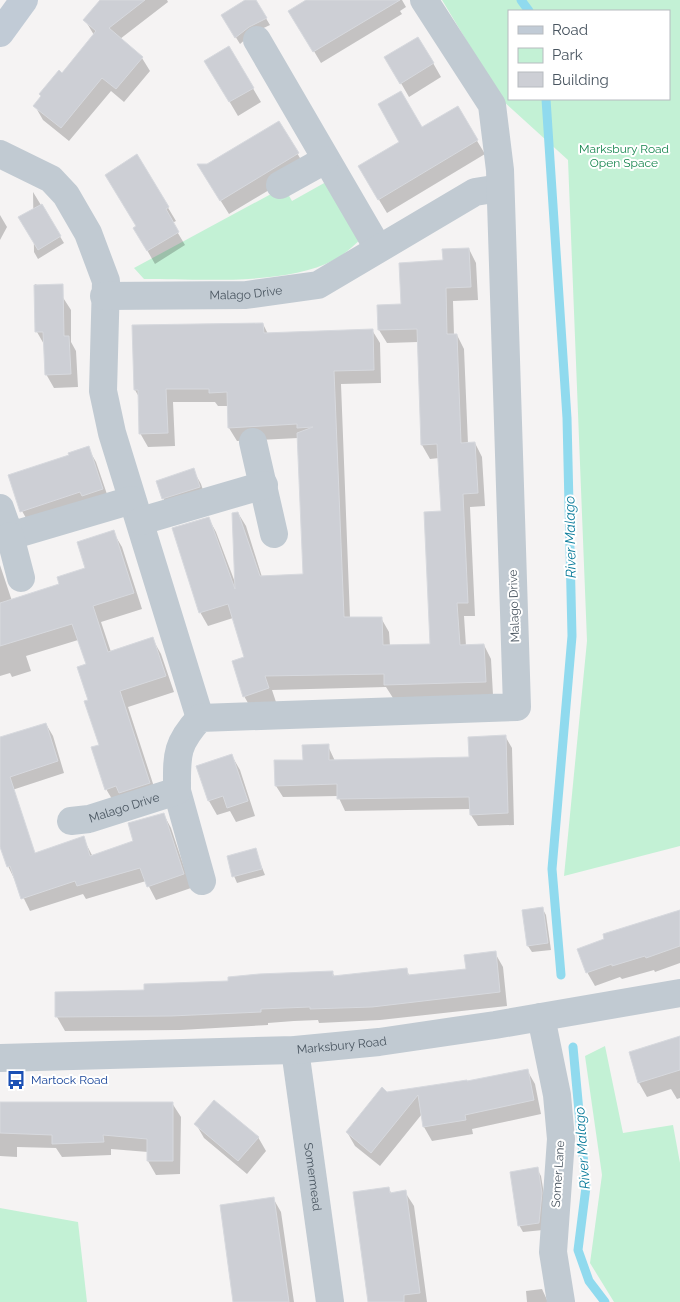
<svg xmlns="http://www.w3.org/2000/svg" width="680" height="1302" font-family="Raleway,sans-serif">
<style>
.green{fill:#c3f1d5;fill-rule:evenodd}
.shadow{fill:#0003}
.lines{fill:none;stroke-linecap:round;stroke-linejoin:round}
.stream{stroke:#90daee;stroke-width:9}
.building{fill:#cdcfd5;stroke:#d7d9de}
.minor{stroke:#c1cad2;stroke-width:28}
.secondary{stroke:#c1cbd6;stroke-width:28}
.labels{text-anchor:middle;stroke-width:4;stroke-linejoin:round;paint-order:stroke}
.park-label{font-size:12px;fill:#17864f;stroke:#fff}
.street-label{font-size:12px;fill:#4a5661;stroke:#fff}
.transit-label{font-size:12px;fill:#164399;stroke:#fff;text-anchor:start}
.water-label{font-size:14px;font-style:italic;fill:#0c7c9b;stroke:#fff}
</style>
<rect width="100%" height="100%" fill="#f5f3f3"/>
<path class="green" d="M 442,0 L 680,0 L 680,846 L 564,876 L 587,641 L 568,160 L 503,101 ZM 509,11 L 669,11 L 669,99 L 509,99 Z
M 326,182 L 361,239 C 353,246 344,255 334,260 C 285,286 199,279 144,279 L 134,268 L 284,187 L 292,201 Z
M 605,1046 L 623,1133 L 673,1125 L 680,1163 L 680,1302 L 614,1302 L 590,1263 L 602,1175 L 585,1056 Z
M 0,1208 L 78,1222 L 87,1302 L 0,1302 Z"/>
<path class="shadow" d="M 101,0 L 167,0 L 168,2 L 120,39 L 142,58 L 150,71 L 124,102 L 111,91 L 69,141 L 43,120 L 35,106 L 94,35 L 85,20 Z
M 248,0 L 255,0 L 270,25 L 253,33 L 240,44 L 222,15 Z
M 308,0 L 402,0 L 406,7 L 400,11 L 402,14 L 321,63 L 290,11 Z
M 229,48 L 261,102 L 238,116 L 206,62 Z
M 433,63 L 441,77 L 409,97 L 394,71 Z
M 457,108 L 485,154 L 387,213 L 367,180 L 421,129 Z
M 279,123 L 306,168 L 229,214 L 207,179 L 208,165 Z
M 137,156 L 176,221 L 172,223 L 185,245 L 155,264 L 135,229 L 138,227 Z
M 33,192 L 64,243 L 38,259 L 34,252 Z
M 0,215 L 7,227 L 0,240 Z
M 469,249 L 476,263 L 478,300 L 453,301 L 454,335 L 457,335 L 464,349 L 468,444 L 475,443 L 482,457 L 485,506 L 470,507 L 475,616 L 464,616 L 466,646 L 484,645 L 491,659 L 493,695 L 393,698 L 386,687 L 272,690 L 276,702 L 252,710 L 244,696 L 245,658 L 233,618 L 208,626 L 200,612 L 209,519 L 216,532 L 236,585 L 238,513 L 246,526 L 262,577 L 304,576 L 298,438 L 237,441 L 229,428 L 228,406 L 218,406 L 215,402 L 173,402 L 175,446 L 148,447 L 140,433 L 139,397 L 135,390 L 263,324 L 268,334 L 372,330 L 380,343 L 381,383 L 341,384 L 350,618 L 381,618 L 389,632 L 390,646 L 431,645 L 442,512 L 439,458 L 430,459 L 422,445 L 418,342 L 387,343 L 379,330 L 379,306 L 403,306 L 444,262 Z
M 35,284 L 62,296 L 71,310 L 71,342 L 76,351 L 78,387 L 54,388 L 46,374 L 45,346 L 37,332 Z
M 88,448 L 96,462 L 110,503 L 30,525 L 22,511 L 70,456 Z
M 193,470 L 201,484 L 207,502 L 171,512 L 163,498 Z
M 113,532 L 122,547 L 142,609 L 101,622 L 111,652 L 152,638 L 161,654 L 174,692 L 128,707 L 158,799 L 115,804 L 106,789 L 100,746 L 90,701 L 87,665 L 78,640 L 26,656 L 31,671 L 12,677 L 10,673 L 0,676 L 0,565 L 12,601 L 61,585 L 87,569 Z
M 46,724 L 53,736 L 64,773 L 3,793 L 0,787 L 0,739 Z
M 505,736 L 512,748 L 514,825 L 478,826 L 471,815 L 471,809 L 345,811 L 338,796 L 283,797 L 276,786 L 304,761 L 328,746 L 335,761 L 470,759 Z
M 232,756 L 240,770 L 255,816 L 236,822 L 230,811 L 217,815 L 209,801 Z
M 164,815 L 171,828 L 191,888 L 156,900 L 146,881 L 86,899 L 83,894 L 30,911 L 8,866 L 0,843 L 0,834 L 36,854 L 83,838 L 93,857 L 135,842 Z
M 255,850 L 265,875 L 237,883 L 234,876 Z
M 542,908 L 546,915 L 551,950 L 532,952 L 528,946 Z
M 680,911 L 680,963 L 655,972 L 654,970 L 622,979 L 620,977 L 595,986 L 587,972 Z
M 495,953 L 503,967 L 507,1006 L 380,1020 L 319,1023 L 318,1020 L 294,1021 L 268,1023 L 268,1025 L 180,1030 L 65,1031 L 57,1017 L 145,991 L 332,972 L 335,977 L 406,970 L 410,976 L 467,970 Z
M 680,1040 L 680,1098 L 677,1099 L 671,1089 L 647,1097 L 639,1083 L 630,1053 Z
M 527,1070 L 535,1084 L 541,1114 L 472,1129 L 473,1134 L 432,1141 L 424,1127 L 422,1114 L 380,1166 L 355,1146 L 347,1132 L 387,1093 L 467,1083 Z
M 0,1103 L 172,1103 L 181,1117 L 180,1174 L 156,1175 L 148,1161 L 148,1152 L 111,1149 L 111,1155 L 62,1157 L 56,1148 L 17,1147 L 17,1157 L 0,1156 Z
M 196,1124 L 258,1137 L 266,1151 L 247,1174 L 204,1138 Z
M 537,1169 L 541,1176 L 545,1200 L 543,1230 L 523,1232 L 519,1225 Z
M 388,1188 L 392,1194 L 405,1192 L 414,1206 L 427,1302 L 370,1302 Z
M 273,1198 L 281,1212 L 294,1302 L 235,1302 Z
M 542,1289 L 548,1302 L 527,1302 L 526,1291 Z"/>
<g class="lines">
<path class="stream" d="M 521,0 L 529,11
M 546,99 L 567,418 L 572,636 L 552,869 L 561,975
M 573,1047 L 586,1187 L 578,1250 L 589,1281 L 605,1302"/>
</g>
<path class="building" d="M 100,0 L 145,0 L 109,28 L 143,57 L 116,89 L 102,78 L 61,128 L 33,106 L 41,96 L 39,94 L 59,70 L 62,73 L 96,31 L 83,20 Z
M 245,0 L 256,0 L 267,18 L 249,27 L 235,38 L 221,15 Z
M 306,0 L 400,0 L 313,52 L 288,11 Z
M 418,37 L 434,63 L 400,84 L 384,57 Z
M 229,46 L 254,88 L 229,102 L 204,61 Z
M 401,91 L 422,127 L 458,106 L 478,140 L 378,200 L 358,166 L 399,142 L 378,104 Z
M 279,121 L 299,153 L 220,201 L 197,164 L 207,164 Z
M 137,154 L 169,207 L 166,209 L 179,232 L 147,251 L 133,228 L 136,226 L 105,175 Z
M 42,204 L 61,236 L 38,250 L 18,217 Z
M 469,248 L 471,287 L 446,288 L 447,334 L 457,334 L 461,443 L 475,442 L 478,493 L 463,494 L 468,603 L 457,603 L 460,645 L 484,644 L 486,682 L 384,685 L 384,674 L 265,676 L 269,688 L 243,697 L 232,661 L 244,657 L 228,604 L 199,613 L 172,528 L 209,517 L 235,589 L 232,513 L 238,512 L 260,576 L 303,574 L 297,433 L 313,427 L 297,428 L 297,424 L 228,428 L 227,392 L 209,393 L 209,389 L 166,389 L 168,433 L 139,434 L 138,390 L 134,390 L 132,325 L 263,323 L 264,333 L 373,329 L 374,370 L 334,371 L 344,617 L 382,617 L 383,645 L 430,644 L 424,512 L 441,511 L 437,444 L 421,445 L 417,329 L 378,330 L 377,305 L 401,304 L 399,263 L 443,260 L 442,249 Z
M 63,284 L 64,336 L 69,336 L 71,374 L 45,375 L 43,332 L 35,332 L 34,285 Z
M 89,446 L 103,489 L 82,496 L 80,492 L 20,512 L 8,475 L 69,455 L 68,453 Z
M 194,468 L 200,487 L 162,499 L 156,481 Z
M 114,530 L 134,593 L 93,606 L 108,652 L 153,637 L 166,676 L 120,691 L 150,783 L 119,793 L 116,786 L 105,790 L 91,747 L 99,745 L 84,701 L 88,700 L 77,667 L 86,664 L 72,624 L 0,646 L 0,603 L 59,584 L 57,577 L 85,568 L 77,542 Z
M 46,723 L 58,761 L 10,777 L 35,853 L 84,836 L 90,856 L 133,841 L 128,823 L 164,813 L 184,874 L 147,887 L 140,868 L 77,886 L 75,881 L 21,899 L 10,866 L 7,867 L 0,847 L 0,737 Z
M 506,735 L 508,813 L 470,815 L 469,797 L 337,799 L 337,784 L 275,786 L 274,760 L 303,760 L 302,745 L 329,744 L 329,760 L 469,757 L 468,737 Z
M 232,754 L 248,801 L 227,808 L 223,796 L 208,801 L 196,766 Z
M 256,848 L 262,869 L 232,877 L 227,856 Z
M 543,907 L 548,943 L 527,946 L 522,910 Z
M 680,910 L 680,946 L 646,958 L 645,956 L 612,966 L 612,964 L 586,973 L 577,949 L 604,939 L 603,934 Z
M 496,951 L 500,992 L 372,1007 L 310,1009 L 310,1007 L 285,1008 L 261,1009 L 261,1012 L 171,1016 L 55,1017 L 55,992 L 144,990 L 144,984 L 228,981 L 228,977 L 259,974 L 333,971 L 333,976 L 407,968 L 408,975 L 466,969 L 464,955 Z
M 680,1036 L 680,1070 L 638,1083 L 629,1052 Z
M 528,1069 L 534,1100 L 465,1115 L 466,1120 L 423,1127 L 418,1095 L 371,1153 L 346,1132 L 382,1087 L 387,1092 L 467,1080 L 467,1081 Z
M 214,1100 L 259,1137 L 238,1161 L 194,1124 Z
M 0,1102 L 173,1102 L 173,1161 L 147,1161 L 147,1139 L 103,1135 L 104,1142 L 52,1144 L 52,1135 L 0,1133 Z
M 538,1167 L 542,1193 L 539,1223 L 518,1226 L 510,1172 Z
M 389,1187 L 390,1193 L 406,1190 L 420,1293 L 404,1295 L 404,1302 L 368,1302 L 353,1192 Z
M 274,1197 L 289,1302 L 233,1302 L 220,1205 Z"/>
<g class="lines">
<g class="minor">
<path d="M 257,40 L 378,248"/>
<path d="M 0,154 L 51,179 L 66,195 L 88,233 L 106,281 L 103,391 L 112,433 L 200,718"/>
<path d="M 280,185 L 325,160"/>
<path id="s1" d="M 104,296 L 246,295 L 318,285 L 475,192 L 500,188"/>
<path d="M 253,442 L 274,534"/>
<path d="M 0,508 L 10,536 L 132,500"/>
<path d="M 141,521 L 264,485"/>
<path d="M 10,536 L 21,578"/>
<path d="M 177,791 L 202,881"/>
<path id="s2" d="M 71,821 L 89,819 L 177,791 C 177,756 175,745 200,718 L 517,707 L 500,170 L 492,105 L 424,0"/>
<path d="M 541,1017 L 557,1095 L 561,1139 L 553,1252 L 561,1302"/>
<path id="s3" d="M 295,1050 L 330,1302"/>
<path id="s4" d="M 0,1058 L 295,1050 L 379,1042 L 495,1025 L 680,993"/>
</g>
<path class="secondary" d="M 0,33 L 24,0"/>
</g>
<defs>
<g id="bus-bare" transform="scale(1.5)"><path d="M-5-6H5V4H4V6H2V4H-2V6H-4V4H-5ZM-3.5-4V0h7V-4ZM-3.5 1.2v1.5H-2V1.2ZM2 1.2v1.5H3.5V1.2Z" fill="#1a4fb4" stroke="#fff" stroke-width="2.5" paint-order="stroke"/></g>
</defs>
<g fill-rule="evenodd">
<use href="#bus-bare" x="16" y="1080"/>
</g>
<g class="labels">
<g class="park-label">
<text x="624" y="153">Marksbury Road<tspan x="624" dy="14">Open Space</tspan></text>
</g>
<g class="street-label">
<text dy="4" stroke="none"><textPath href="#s1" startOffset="142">Malago Drive</textPath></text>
<text transform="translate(514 606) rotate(-92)" y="4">Malago Drive</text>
<text dy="4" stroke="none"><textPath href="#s2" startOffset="55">Malago Drive</textPath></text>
<text dy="4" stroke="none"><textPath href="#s4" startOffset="342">Marksbury Road</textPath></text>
<text transform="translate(558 1174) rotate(-86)" y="4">Somer Lane</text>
<text dy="4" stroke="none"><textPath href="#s3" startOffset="128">Somermead</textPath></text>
</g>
<g class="transit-label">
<text x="31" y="1084">Martock Road</text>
</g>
<g class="water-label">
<text transform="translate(570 537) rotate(-91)" y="5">River Malago</text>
<text transform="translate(582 1148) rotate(-94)" y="5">River Malago</text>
</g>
</g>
<rect x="508" y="10" width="162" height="90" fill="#ffffff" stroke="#b7bbc0"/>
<rect x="518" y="26" width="25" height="8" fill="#c1cbd6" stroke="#b7bbc0"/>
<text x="552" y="35" font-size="15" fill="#4a5661">Road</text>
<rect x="518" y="48" width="25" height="15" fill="#c3f1d5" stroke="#b7bbc0"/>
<text x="552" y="60" font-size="15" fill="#4a5661">Park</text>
<rect x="518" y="72" width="25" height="15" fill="#cdcfd5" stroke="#b7bbc0"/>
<text x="552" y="85" font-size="15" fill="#4a5661">Building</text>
</svg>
